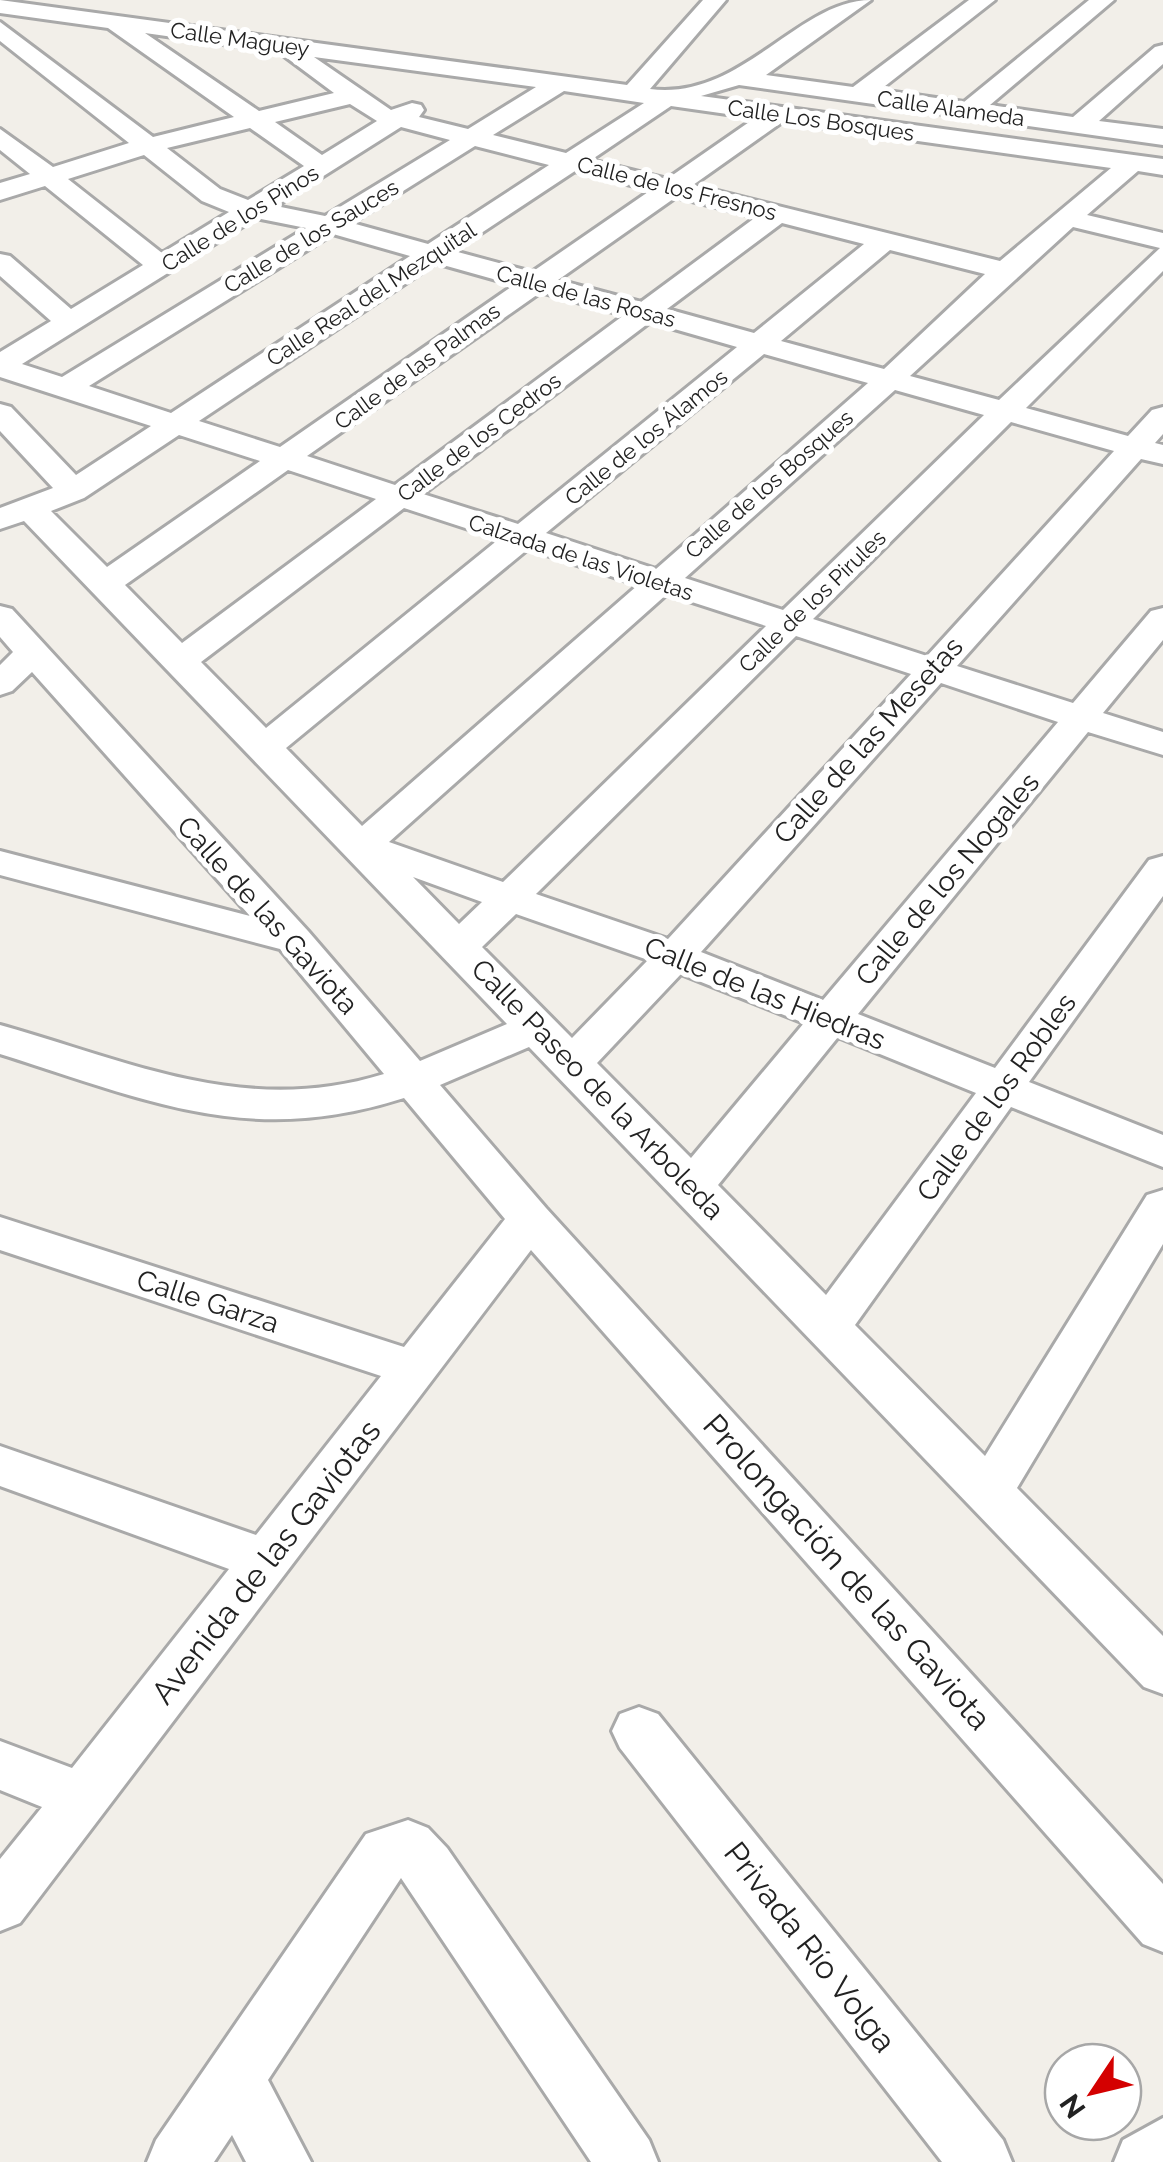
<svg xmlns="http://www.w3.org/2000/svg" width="1163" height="2162" font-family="Raleway,sans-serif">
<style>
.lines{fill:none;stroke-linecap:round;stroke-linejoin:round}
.minor-casing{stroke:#a9a9a9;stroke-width:6}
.minor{fill:#fff;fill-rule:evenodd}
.labels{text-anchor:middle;stroke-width:10;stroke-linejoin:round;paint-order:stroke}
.far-street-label{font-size:22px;fill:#222;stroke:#fff}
.street-label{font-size:28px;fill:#222;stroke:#fff}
.near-street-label{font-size:32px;fill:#222;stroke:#fff}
</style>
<rect width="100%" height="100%" fill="#f2efe9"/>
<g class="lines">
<g class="minor-casing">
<path id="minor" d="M 0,0 L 627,85 L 703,0 L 726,0 L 650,89 C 741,101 798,0 871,0 L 766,75 L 853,87 L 969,0 L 995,0 L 880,90 L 964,102 L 1089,0 L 1114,0 L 990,105 L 1073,117 L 1155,47 L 1163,45 L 1163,64 L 1099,121 L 1163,129 L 1163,145 L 739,85 L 701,96 L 1163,159 L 1163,175 L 1138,171 L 1087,215 L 1163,233 L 1163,271 L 1026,408 L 1128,436 L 1152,410 L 1163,407 L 1163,434 L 1155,443 L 1163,445 L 1163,464 L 1141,459 L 957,666 L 1073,703 L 1151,611 L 1163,608 L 1163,640 L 1103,713 L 1163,732 L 1163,755 L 1088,732 L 858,1014 L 995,1068 L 1149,860 L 1163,856 L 1163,896 L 1029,1082 L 1163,1135 L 1163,1167 L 1011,1107 L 855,1325 L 985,1456 L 1147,1195 L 1163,1190 L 1163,1244 L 1017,1488 L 1163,1636 L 1163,1694 L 1144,1687 L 529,1047 L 440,1085 L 546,1208 L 1163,1884 L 1163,1952 L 1143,1944 L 531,1250 L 20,1923 L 0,1931 L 0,1859 L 42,1807 L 0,1790 L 0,1741 L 72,1768 L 229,1569 L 0,1486 L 0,1446 L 256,1535 L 381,1376 L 0,1250 L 0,1217 L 404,1347 L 505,1219 L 404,1098 C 248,1148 147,1100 0,1054 L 0,1025 C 132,1062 245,1117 384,1074 L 280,949 L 0,875 L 0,851 L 250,916 L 32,672 L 12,691 L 0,695 L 0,665 L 13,652 L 0,637 L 0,606 L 12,609 L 308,931 L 420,1061 L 507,1024 L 24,521 L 0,529 L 0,508 L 53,488 L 0,431 L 0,404 L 11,407 L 76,475 L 151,426 L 0,377 L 0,352 L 51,321 L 0,276 L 0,254 L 10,256 L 71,309 L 143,265 L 45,186 L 0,200 L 0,183 L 30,174 L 0,150 L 0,129 L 53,167 L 129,143 L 0,41 L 0,22 L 153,137 L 234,117 L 108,28 L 0,13 ZM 145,33 L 279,52 L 334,93 L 259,111 ZM 314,57 L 536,87 L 468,129 L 419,117 L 424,110 L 421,105 L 412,103 L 391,110 ZM 564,91 L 644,103 L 566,153 L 493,135 ZM 350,104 L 377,121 L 322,155 L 275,122 ZM 671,106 L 755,118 L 667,179 L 591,160 ZM 782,122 L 1111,168 L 1000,261 L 693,185 ZM 401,127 L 450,140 L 325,216 L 276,206 ZM 250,128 L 304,166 L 248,200 L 220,189 L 167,148 ZM 475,146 L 549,165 L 428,244 L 352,223 ZM 144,155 L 202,201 L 229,212 L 162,253 L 68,179 ZM 575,171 L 651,190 L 532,272 L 454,251 ZM 676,197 L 756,217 L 641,302 L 558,280 ZM 256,218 L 306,228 L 62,377 L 22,364 ZM 782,223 L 864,244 L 754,333 L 667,309 ZM 1073,227 L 1160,248 L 999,400 L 910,376 ZM 333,234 L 410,256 L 171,413 L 89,386 ZM 890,250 L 985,274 L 884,369 L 781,341 ZM 436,263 L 514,285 L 280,447 L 199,421 ZM 541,292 L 624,315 L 395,485 L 307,456 ZM 650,322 L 737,347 L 518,524 L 423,494 ZM 764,354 L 868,383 L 656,569 L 546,533 ZM 895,390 L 984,415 L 783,610 L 685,578 ZM 1011,422 L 1114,451 L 927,656 L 813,619 ZM 179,435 L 260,461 L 107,567 L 51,511 L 84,498 ZM 288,470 L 376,499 L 182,643 L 125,585 ZM 404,508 L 499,539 L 266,728 L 201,662 ZM 528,549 L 638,585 L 362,826 L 286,748 ZM 667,594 L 766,626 L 503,882 L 389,842 ZM 796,636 L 911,674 L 668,939 L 536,894 ZM 941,683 L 1058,722 L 823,1000 L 701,952 ZM 413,877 L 482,902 L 459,924 ZM 516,914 L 648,960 L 572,1038 L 482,947 ZM 681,974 L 804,1023 L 691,1158 L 597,1063 ZM 838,1037 L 976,1093 L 826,1295 L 718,1185 Z
M 639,1707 L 658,1714 L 1003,2140 L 1012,2162 L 942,2162 L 620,1748 L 612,1731 L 620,1714 Z
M 408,1820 L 428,1828 L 447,1848 L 649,2140 L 658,2162 L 591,2162 L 401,1878 L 268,2080 L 311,2162 L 246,2162 L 232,2135 L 214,2162 L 147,2162 L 156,2140 L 366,1834 Z
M 1163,2118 L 1163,2162 L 1114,2162 L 1123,2140 Z"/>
</g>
<use href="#minor" class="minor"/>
</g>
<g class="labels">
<g class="far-street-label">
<text transform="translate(240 39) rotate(8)" y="8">Calle Maguey</text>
<text transform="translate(951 108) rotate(8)" y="8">Calle Alameda</text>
<text transform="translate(821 120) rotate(8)" y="8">Calle Los Bosques</text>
<text transform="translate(677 188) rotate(14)" y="8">Calle de los Fresnos</text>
<text transform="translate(240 218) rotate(-32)" y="8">Calle de los Pinos</text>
<text transform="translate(311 236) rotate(-31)" y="8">Calle de los Sauces</text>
<text transform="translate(371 294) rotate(-33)" y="8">Calle Real del Mezquital</text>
<text transform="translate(586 296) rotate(15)" y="8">Calle de las Rosas</text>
<text transform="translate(417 366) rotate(-36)" y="8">Calle de las Palmas</text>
<text transform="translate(479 437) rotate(-37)" y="8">Calle de los Cedros</text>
<text transform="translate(646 437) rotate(-39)" y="8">Calle de los Álamos</text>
<text transform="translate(769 484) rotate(-41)" y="8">Calle de los Bosques</text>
<text transform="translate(581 557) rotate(18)" y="8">Calzada de las Violetas</text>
<text transform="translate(812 601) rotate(-44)" y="8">Calle de los Pirules</text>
</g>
<g class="street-label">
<text transform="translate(868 740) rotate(-48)" y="10">Calle de las Mesetas</text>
<text transform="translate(947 879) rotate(-50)" y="10">Calle de los Nogales</text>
<text transform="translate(268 915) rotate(48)" y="10">Calle de las Gaviota</text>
<text transform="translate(765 993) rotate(22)" y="10">Calle de las Hiedras</text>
<text transform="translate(598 1089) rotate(46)" y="10">Calle Paseo de la Arboleda</text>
<text transform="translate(996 1097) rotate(-54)" y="10">Calle de los Robles</text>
<text transform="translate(208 1301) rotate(18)" y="10">Calle Garza</text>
</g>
<g class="near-street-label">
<text transform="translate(266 1562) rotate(-52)" y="11">Avenida de las Gaviotas</text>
<text transform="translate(847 1572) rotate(48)" y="11">Prolongación de las Gaviota</text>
<text transform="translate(810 1947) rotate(52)" y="11">Privada Río Volga</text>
</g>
</g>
<g transform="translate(1093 2092) rotate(235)"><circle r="48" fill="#ffffff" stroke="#a7a7a7" stroke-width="2.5"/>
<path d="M0-8L18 38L0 25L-18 38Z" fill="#d40000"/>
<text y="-15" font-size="28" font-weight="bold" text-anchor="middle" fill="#222222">N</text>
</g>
</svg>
